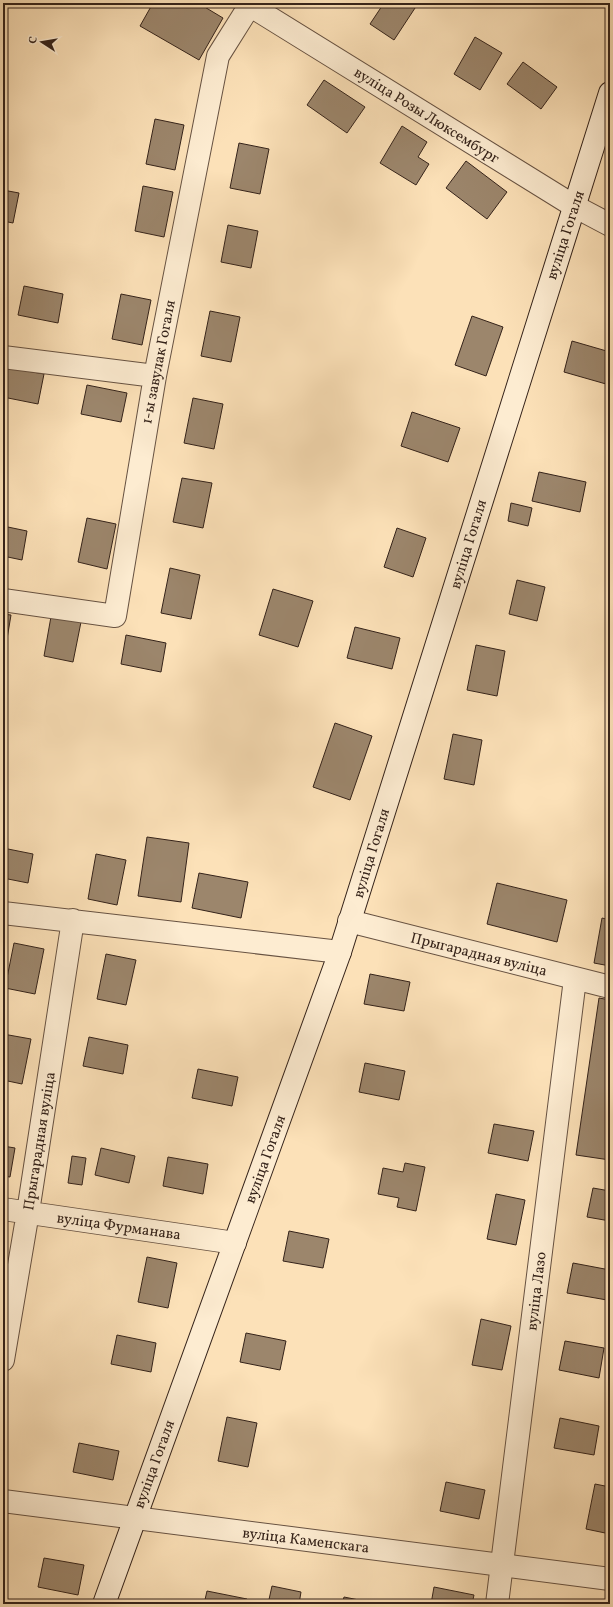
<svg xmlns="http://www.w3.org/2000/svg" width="613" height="1607" font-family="Vollkorn,serif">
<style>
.building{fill:#9c866c;stroke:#35231a}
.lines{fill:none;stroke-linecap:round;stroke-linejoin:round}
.minor-casing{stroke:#675242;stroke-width:24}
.tertiary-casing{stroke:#675242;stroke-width:24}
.secondary-casing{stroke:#35231a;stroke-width:24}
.minor{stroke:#fdecd1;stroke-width:22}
.tertiary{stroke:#fdecd1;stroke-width:22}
.secondary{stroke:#fdecd1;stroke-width:22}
.labels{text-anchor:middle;stroke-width:3.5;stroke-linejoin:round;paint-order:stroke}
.street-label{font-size:15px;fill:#35231a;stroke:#fdecd1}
</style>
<rect width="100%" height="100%" fill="#fce1b8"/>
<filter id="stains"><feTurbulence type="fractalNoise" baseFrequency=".005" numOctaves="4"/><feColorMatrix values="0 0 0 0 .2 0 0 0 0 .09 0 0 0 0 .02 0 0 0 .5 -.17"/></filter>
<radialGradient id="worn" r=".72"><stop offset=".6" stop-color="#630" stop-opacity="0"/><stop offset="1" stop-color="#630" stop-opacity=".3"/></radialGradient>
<path class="building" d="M 153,3 L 198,3 L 223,18 L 199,60 L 140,26 Z
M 384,3 L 414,3 L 417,5 L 394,40 L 370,24 Z
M 475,37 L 502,53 L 480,90 L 454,74 Z
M 523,62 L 557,87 L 541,109 L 507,84 Z
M 324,80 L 365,107 L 347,133 L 307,105 Z
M 155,119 L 184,125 L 175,170 L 146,164 Z
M 402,126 L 427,142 L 418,157 L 429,164 L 416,185 L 380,163 Z
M 239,143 L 269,149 L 260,194 L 230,188 Z
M 466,161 L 507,192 L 487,219 L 446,188 Z
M 143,186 L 173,192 L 164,237 L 135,231 Z
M 3,190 L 19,193 L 13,223 L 3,221 Z
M 228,225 L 258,231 L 251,268 L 221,262 Z
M 24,286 L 63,294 L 58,323 L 18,315 Z
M 121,294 L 151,300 L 142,345 L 112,339 Z
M 210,311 L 240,317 L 231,362 L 201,356 Z
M 472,316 L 503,327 L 486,376 L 455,365 Z
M 572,341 L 610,352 L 610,372 L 606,384 L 564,372 Z
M 4,367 L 44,374 L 38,404 L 3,397 Z
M 87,385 L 127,393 L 121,422 L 81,414 Z
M 193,398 L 223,404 L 214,449 L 184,443 Z
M 412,412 L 460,428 L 448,462 L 401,446 Z
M 539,472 L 586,482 L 580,512 L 532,501 Z
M 182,478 L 212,483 L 203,528 L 173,522 Z
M 511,503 L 532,508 L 528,526 L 508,521 Z
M 87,518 L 116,524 L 107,569 L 78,562 Z
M 3,526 L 27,531 L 22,560 L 3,556 Z
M 397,528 L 426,538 L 413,577 L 384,567 Z
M 170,568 L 200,575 L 191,619 L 161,613 Z
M 517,580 L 545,587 L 537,621 L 509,614 Z
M 273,589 L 313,601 L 298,647 L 259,635 Z
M 52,611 L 82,617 L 73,662 L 44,656 Z
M 3,614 L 11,615 L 6,645 L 3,644 Z
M 355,627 L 400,638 L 392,669 L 347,658 Z
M 126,635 L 166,643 L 161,672 L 121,664 Z
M 476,645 L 505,651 L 497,696 L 467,690 Z
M 335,723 L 372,736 L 350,800 L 313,787 Z
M 453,734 L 482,740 L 474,785 L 444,779 Z
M 147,837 L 189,843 L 181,902 L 138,896 Z
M 3,848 L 33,854 L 28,883 L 3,878 Z
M 96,854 L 126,860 L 117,905 L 88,899 Z
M 199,873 L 248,882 L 241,918 L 192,908 Z
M 497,883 L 567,900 L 557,942 L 487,924 Z
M 602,918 L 610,920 L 610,966 L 594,963 Z
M 14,943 L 44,949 L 35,994 L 5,988 Z
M 106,954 L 136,960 L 126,1005 L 97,999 Z
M 370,974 L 410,982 L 404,1011 L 364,1004 Z
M 599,998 L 610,1000 L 610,1160 L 576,1155 Z
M 3,1034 L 31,1039 L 22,1084 L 3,1080 Z
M 89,1037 L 128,1045 L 123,1074 L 83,1066 Z
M 365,1063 L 405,1071 L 399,1100 L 359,1092 Z
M 198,1069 L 238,1077 L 232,1106 L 192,1098 Z
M 494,1124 L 534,1131 L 528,1161 L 488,1153 Z
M 3,1146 L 15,1148 L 10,1177 L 3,1176 Z
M 101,1148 L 135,1156 L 129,1183 L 95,1175 Z
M 72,1156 L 86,1158 L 82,1185 L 68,1183 Z
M 168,1157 L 208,1164 L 203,1194 L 163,1186 Z
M 405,1163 L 425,1167 L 416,1211 L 397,1207 L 399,1198 L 378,1194 L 383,1168 L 403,1172 Z
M 593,1188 L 610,1191 L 610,1221 L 587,1217 Z
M 496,1194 L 525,1200 L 516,1245 L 487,1239 Z
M 289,1231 L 329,1239 L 323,1268 L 283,1261 Z
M 147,1257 L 177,1263 L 168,1308 L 138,1302 Z
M 573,1263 L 610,1270 L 610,1286 L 607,1300 L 567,1293 Z
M 481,1319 L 511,1326 L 502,1370 L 472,1365 Z
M 246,1333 L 286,1341 L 280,1370 L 240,1362 Z
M 117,1335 L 156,1343 L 151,1372 L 111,1364 Z
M 565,1341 L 604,1348 L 599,1378 L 559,1370 Z
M 227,1417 L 257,1423 L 248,1467 L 218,1461 Z
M 560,1418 L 599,1426 L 594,1455 L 554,1448 Z
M 79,1443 L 119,1451 L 113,1480 L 73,1472 Z
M 446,1482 L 485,1490 L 479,1519 L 440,1511 Z
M 595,1484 L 610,1487 L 610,1534 L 586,1529 Z
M 44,1558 L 84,1565 L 78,1595 L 38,1587 Z
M 272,1586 L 301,1592 L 299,1604 L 268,1604 Z
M 434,1587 L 474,1595 L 472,1604 L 431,1604 Z
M 207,1591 L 247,1599 L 246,1604 L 204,1604 Z
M 344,1597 L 379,1604 L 342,1604 Z"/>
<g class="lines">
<g class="minor-casing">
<path id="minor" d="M 246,3 L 574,206 L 610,225
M 3,357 L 155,376
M 3,600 L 115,616 L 155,376 L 218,56 L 250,5
M 3,913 L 340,952
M 349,921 L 610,987
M 3,1209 L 235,1243
M 3,1360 L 28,1212 L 73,920
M 497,1604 L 575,979"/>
</g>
<g class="tertiary-casing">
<path id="tertiary" d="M 3,1501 L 610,1579"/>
</g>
<g class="secondary-casing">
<path id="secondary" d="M 104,1604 L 340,952 L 610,93"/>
</g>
<use href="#minor" class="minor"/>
<use href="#tertiary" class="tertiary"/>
<use href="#secondary" class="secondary"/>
</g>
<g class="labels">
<g class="street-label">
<text transform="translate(427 115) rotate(32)" y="5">вуліца Розы Люксембург</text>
<text transform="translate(565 235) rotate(-72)" y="5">вуліца Гогаля</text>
<text transform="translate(158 362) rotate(-79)" y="5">1-ы завулак Гогаля</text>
<text transform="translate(468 544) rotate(-73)" y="5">вуліца Гогаля</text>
<text transform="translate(371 853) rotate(-73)" y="5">вуліца Гогаля</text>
<text transform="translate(479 954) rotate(14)" y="5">Прыгарадная вуліца</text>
<text transform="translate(39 1141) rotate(-81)" y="5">Прыгарадная вуліца</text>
<text transform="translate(265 1159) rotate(-70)" y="5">вуліца Гогаля</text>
<text transform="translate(119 1226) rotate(8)" y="5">вуліца Фурманава</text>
<text transform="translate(536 1291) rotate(-83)" y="5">вуліца Лазо</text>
<text transform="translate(154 1464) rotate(-70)" y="5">вуліца Гогаля</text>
<text transform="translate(306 1540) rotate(7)" y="5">вуліца Каменскага</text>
</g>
</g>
<rect width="613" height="1607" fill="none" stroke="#fce1b8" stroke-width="16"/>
<rect x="4" y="4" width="605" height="1599" fill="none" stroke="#35231a" stroke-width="2"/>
<rect x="8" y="8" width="597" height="1591" fill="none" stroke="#35231a"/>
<g transform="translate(42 42) rotate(282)" stroke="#fdecd1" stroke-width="3" paint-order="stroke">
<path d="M0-3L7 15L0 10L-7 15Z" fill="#35231a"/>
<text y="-6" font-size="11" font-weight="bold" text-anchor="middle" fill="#35231a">С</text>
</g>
<rect width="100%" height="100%" filter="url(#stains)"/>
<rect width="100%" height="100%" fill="url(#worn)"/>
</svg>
